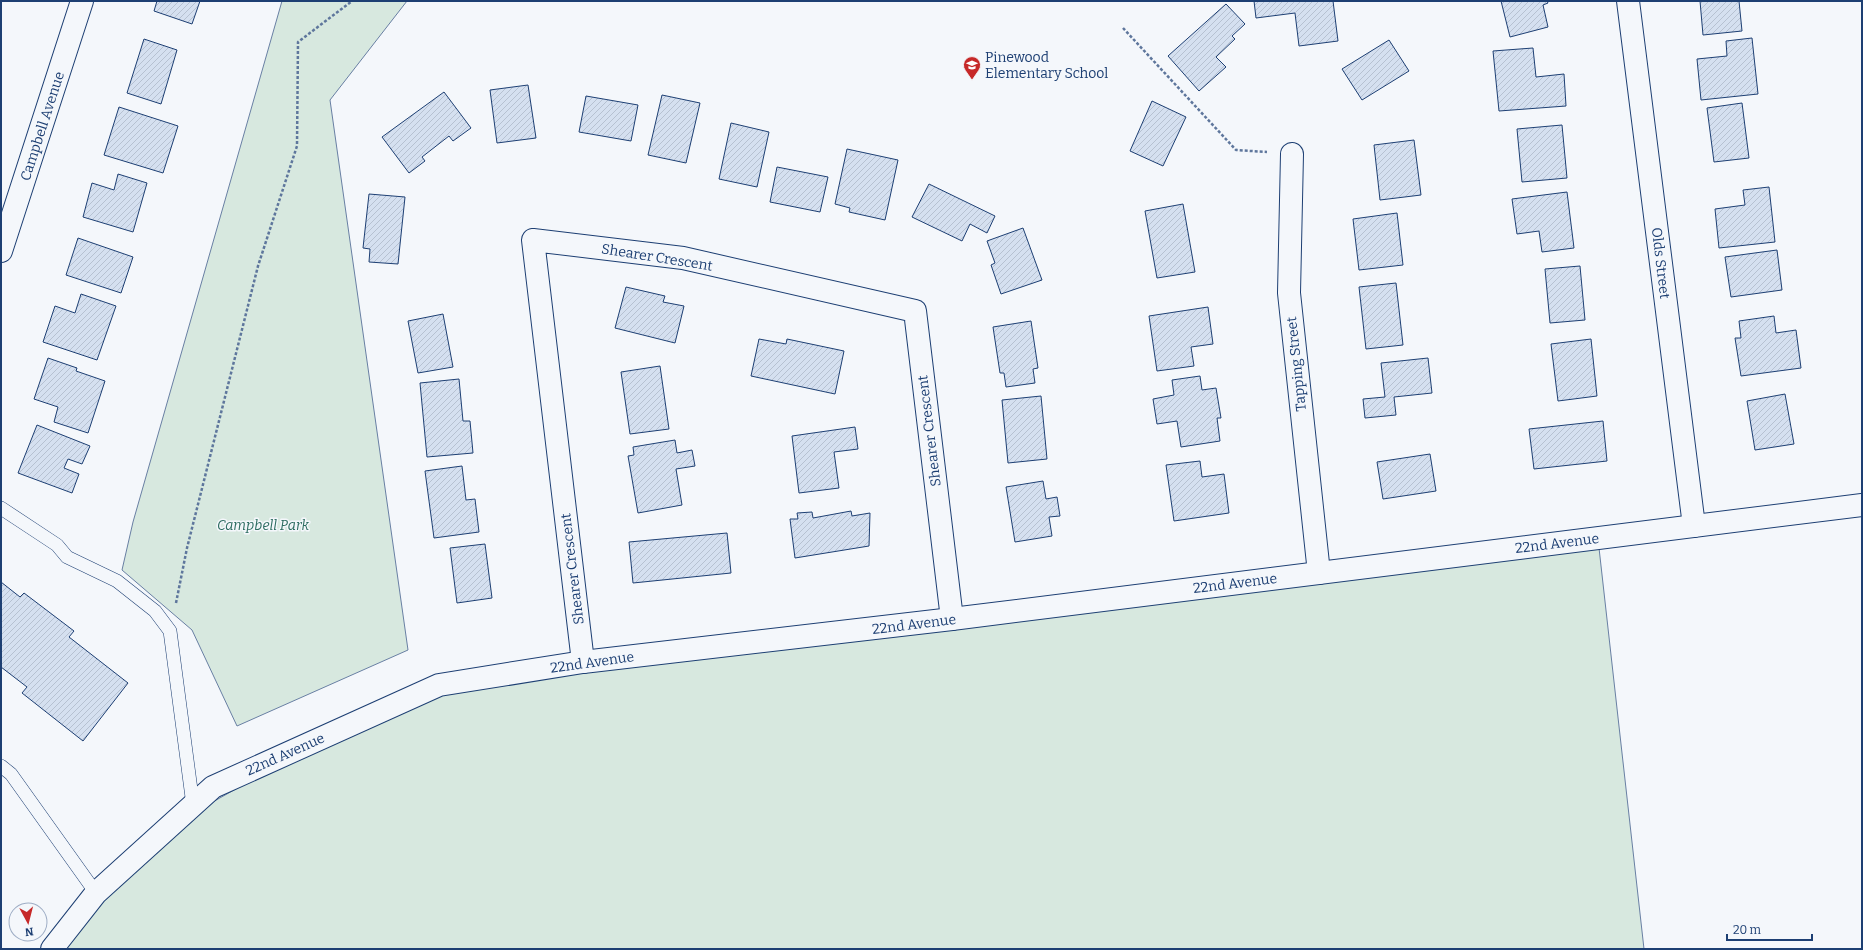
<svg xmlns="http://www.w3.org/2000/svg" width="1863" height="950" font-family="Bitter,serif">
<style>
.green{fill:#d7e8df;stroke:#687fa3}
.building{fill:url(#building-hatch);stroke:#1d3f73}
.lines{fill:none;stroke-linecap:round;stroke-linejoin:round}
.service-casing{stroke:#1d3f73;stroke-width:14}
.minor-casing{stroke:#1d3f73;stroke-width:24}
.tertiary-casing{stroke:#1d3f73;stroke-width:24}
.path{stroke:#5e769c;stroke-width:2.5;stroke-dasharray:3 2;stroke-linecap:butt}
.service{stroke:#f4f7fb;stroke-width:13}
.minor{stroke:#f4f7fb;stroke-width:22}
.tertiary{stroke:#f4f7fb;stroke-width:22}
.labels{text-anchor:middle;stroke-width:3;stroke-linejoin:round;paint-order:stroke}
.poi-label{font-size:14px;fill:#1d3f73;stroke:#f4f7fb;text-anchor:start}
.street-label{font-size:14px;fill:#1d3f73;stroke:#f4f7fb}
.park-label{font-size:14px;font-style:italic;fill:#2c6c60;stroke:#f4f7fb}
</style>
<defs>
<pattern id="building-hatch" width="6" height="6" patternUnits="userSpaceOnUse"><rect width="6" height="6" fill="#d5e0f0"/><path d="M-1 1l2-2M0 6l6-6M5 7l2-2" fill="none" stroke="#b6c1d1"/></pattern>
</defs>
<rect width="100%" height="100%" fill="#f4f7fb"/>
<path class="green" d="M 282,1 L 407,1 L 330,100 L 408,650 L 237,726 L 192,630 L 122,570 L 133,522 Z
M 1598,539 L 1644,949 L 58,949 L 140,843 L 390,702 L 574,669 Z"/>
<path class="building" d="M 157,1 L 200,1 L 192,24 L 154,11 Z
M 1254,1 L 1333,1 L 1338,41 L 1299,46 L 1295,13 L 1256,18 Z
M 1501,1 L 1547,1 L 1548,3 L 1543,5 L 1548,27 L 1510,37 Z
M 1700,1 L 1739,1 L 1742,31 L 1703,35 Z
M 1226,4 L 1245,24 L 1232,36 L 1235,39 L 1216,57 L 1226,67 L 1199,91 L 1168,56 Z
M 1752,38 L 1758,94 L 1701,100 L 1697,59 L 1727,56 L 1726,41 Z
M 144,39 L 177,50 L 161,104 L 127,93 Z
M 1389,40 L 1409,71 L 1362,100 L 1342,69 Z
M 1533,48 L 1536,77 L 1564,74 L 1566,106 L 1499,111 L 1493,51 Z
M 528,85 L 536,138 L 497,143 L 490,90 Z
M 444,92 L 471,128 L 453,141 L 449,136 L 422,157 L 425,161 L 409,173 L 382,137 Z
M 662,95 L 700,103 L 686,163 L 648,155 Z
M 586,96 L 638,105 L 631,141 L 579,132 Z
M 1152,101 L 1186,117 L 1163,166 L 1130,151 Z
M 1742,103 L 1749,158 L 1714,162 L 1707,108 Z
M 119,107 L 178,126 L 163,173 L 104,155 Z
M 731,123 L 769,132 L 757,187 L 719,179 Z
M 1562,125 L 1567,178 L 1522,182 L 1517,129 Z
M 1414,140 L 1421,195 L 1380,200 L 1374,145 Z
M 847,149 L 898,160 L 885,220 L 849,212 L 850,208 L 835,204 Z
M 777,167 L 828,177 L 820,212 L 770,202 Z
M 118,174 L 147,183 L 133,232 L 83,217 L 92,183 L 114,190 Z
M 929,184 L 995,216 L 987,233 L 970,224 L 962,241 L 912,217 Z
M 1769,187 L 1775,242 L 1719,248 L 1715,209 L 1745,205 L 1743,190 Z
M 1567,192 L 1574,248 L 1542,252 L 1539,231 L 1517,234 L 1512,199 Z
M 369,194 L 405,197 L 398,264 L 369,262 L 370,249 L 363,248 Z
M 1183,204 L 1195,272 L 1157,278 L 1145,211 Z
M 1397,213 L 1403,265 L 1359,270 L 1353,219 Z
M 1023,228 L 1042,280 L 1001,294 L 991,265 L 995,263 L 987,241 Z
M 78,238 L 133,257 L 121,293 L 66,275 Z
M 1777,250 L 1782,290 L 1731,297 L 1725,257 Z
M 1580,266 L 1585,320 L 1550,323 L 1545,269 Z
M 1396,283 L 1403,345 L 1366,349 L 1359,287 Z
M 626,287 L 665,296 L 663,302 L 684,306 L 675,343 L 615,328 Z
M 81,294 L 116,306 L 97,360 L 43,342 L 55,306 L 75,313 Z
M 1208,307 L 1213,344 L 1191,347 L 1194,366 L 1157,371 L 1149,316 Z
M 443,314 L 453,367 L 418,373 L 408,321 Z
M 1774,316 L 1776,333 L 1796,330 L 1801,368 L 1741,376 L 1735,338 L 1741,338 L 1739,321 Z
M 1031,321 L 1038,368 L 1033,369 L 1035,383 L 1006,387 L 1004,373 L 1000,373 L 993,327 Z
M 759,339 L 786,344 L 787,339 L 844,351 L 835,394 L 751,376 Z
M 1591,339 L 1597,396 L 1558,401 L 1551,344 Z
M 48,358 L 77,368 L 76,371 L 105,381 L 88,433 L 54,422 L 58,407 L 34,399 Z
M 1428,358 L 1432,393 L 1394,397 L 1396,415 L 1365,418 L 1363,399 L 1385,397 L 1381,363 Z
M 660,366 L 669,429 L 630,434 L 621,372 Z
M 1200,376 L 1202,390 L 1216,388 L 1221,418 L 1217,418 L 1220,441 L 1181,447 L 1177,421 L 1157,424 L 1153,399 L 1174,395 L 1172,380 Z
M 459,379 L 463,421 L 470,421 L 473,453 L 427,457 L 420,383 Z
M 1785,394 L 1794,444 L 1755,450 L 1747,401 Z
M 1041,396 L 1047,459 L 1008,463 L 1002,400 Z
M 1603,421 L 1607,461 L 1534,469 L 1529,429 Z
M 37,425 L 90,446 L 82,464 L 68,459 L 64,468 L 79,474 L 72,493 L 18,473 Z
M 855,427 L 858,449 L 834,452 L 839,488 L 799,493 L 792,436 Z
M 675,440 L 677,453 L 692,450 L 695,466 L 676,469 L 682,505 L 638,513 L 628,456 L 634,455 L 633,447 Z
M 1430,454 L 1436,491 L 1383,499 L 1377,462 Z
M 1200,461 L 1202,477 L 1224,474 L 1229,513 L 1174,521 L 1166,465 Z
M 462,466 L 466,500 L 475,499 L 479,532 L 434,538 L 425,471 Z
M 1043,481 L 1046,499 L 1057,497 L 1060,516 L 1049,517 L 1052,536 L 1015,542 L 1006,487 Z
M 851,511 L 852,516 L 870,513 L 869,546 L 795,558 L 790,519 L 798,519 L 797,513 L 812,512 L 813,518 Z
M 727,533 L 731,573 L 633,583 L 629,542 Z
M 485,544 L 492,598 L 457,603 L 450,548 Z
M 1,582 L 20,597 L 24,593 L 74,631 L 69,637 L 128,683 L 83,741 L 22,693 L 27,687 L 1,667 Z"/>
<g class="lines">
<g class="service-casing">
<path id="service" d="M 1,508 L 57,545 L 67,557 L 117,581 L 155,611 L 170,631 L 193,805
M 1,766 L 11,774 L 96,893"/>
</g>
<g class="minor-casing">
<path id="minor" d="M 1628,1 L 1694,526
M 1292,154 L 1289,293 L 1319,573
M 1,251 L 82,1
M 583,662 L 533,240 L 683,258 L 915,311 L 952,619"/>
</g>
<g class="tertiary-casing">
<path id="tertiary" d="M 52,949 L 96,893 L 213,787 L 439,685 L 583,662 L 952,619 L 1862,505"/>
</g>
<path class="path" d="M 1123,28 L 1236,150 L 1267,152
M 176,603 L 187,548 L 258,266 L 297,146 L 298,42 L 352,1"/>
<use href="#service" class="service"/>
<use href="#minor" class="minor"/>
<use href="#tertiary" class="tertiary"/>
</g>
<defs>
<g id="school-pin" transform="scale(0.9)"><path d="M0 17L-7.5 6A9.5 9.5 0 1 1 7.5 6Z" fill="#c62828" stroke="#f4f7fb"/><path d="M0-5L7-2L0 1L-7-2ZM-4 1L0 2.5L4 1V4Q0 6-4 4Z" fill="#fff"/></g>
</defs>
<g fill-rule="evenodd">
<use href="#school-pin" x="972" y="65"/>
</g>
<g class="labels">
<g class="poi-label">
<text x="985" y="62">Pinewood<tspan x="985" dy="16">Elementary School</tspan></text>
</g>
<g class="street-label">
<text transform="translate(42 126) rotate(-72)" y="5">Campbell Avenue</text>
<text transform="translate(657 257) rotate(9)" y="5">Shearer Crescent</text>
<text transform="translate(1661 263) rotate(83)" y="5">Olds Street</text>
<text transform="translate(1296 364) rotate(-96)" y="5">Tapping Street</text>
<text transform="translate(929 431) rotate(-97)" y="5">Shearer Crescent</text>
<text transform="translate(1557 543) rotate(-7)" y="5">22nd Avenue</text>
<text transform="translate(572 569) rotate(-97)" y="5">Shearer Crescent</text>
<text transform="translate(1235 583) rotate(-7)" y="5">22nd Avenue</text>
<text transform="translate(914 624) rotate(-7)" y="5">22nd Avenue</text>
<text transform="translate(592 662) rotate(-8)" y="5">22nd Avenue</text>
<text transform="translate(285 754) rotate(-24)" y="5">22nd Avenue</text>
</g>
<g class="park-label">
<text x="263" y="530">Campbell Park</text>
</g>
</g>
<rect width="1863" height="950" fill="none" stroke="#1d3f73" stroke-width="4"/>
<g transform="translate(28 922) rotate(173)"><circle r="19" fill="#f4f7fb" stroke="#9eadc5"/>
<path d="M0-3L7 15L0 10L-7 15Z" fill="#c62828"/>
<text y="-6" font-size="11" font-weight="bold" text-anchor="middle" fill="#1d3f73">N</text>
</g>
<path d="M1727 934v6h85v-6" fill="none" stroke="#1d3f73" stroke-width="2"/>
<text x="1733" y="934" font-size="12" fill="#1d3f73" stroke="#f4f7fb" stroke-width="3" paint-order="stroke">20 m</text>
</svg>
